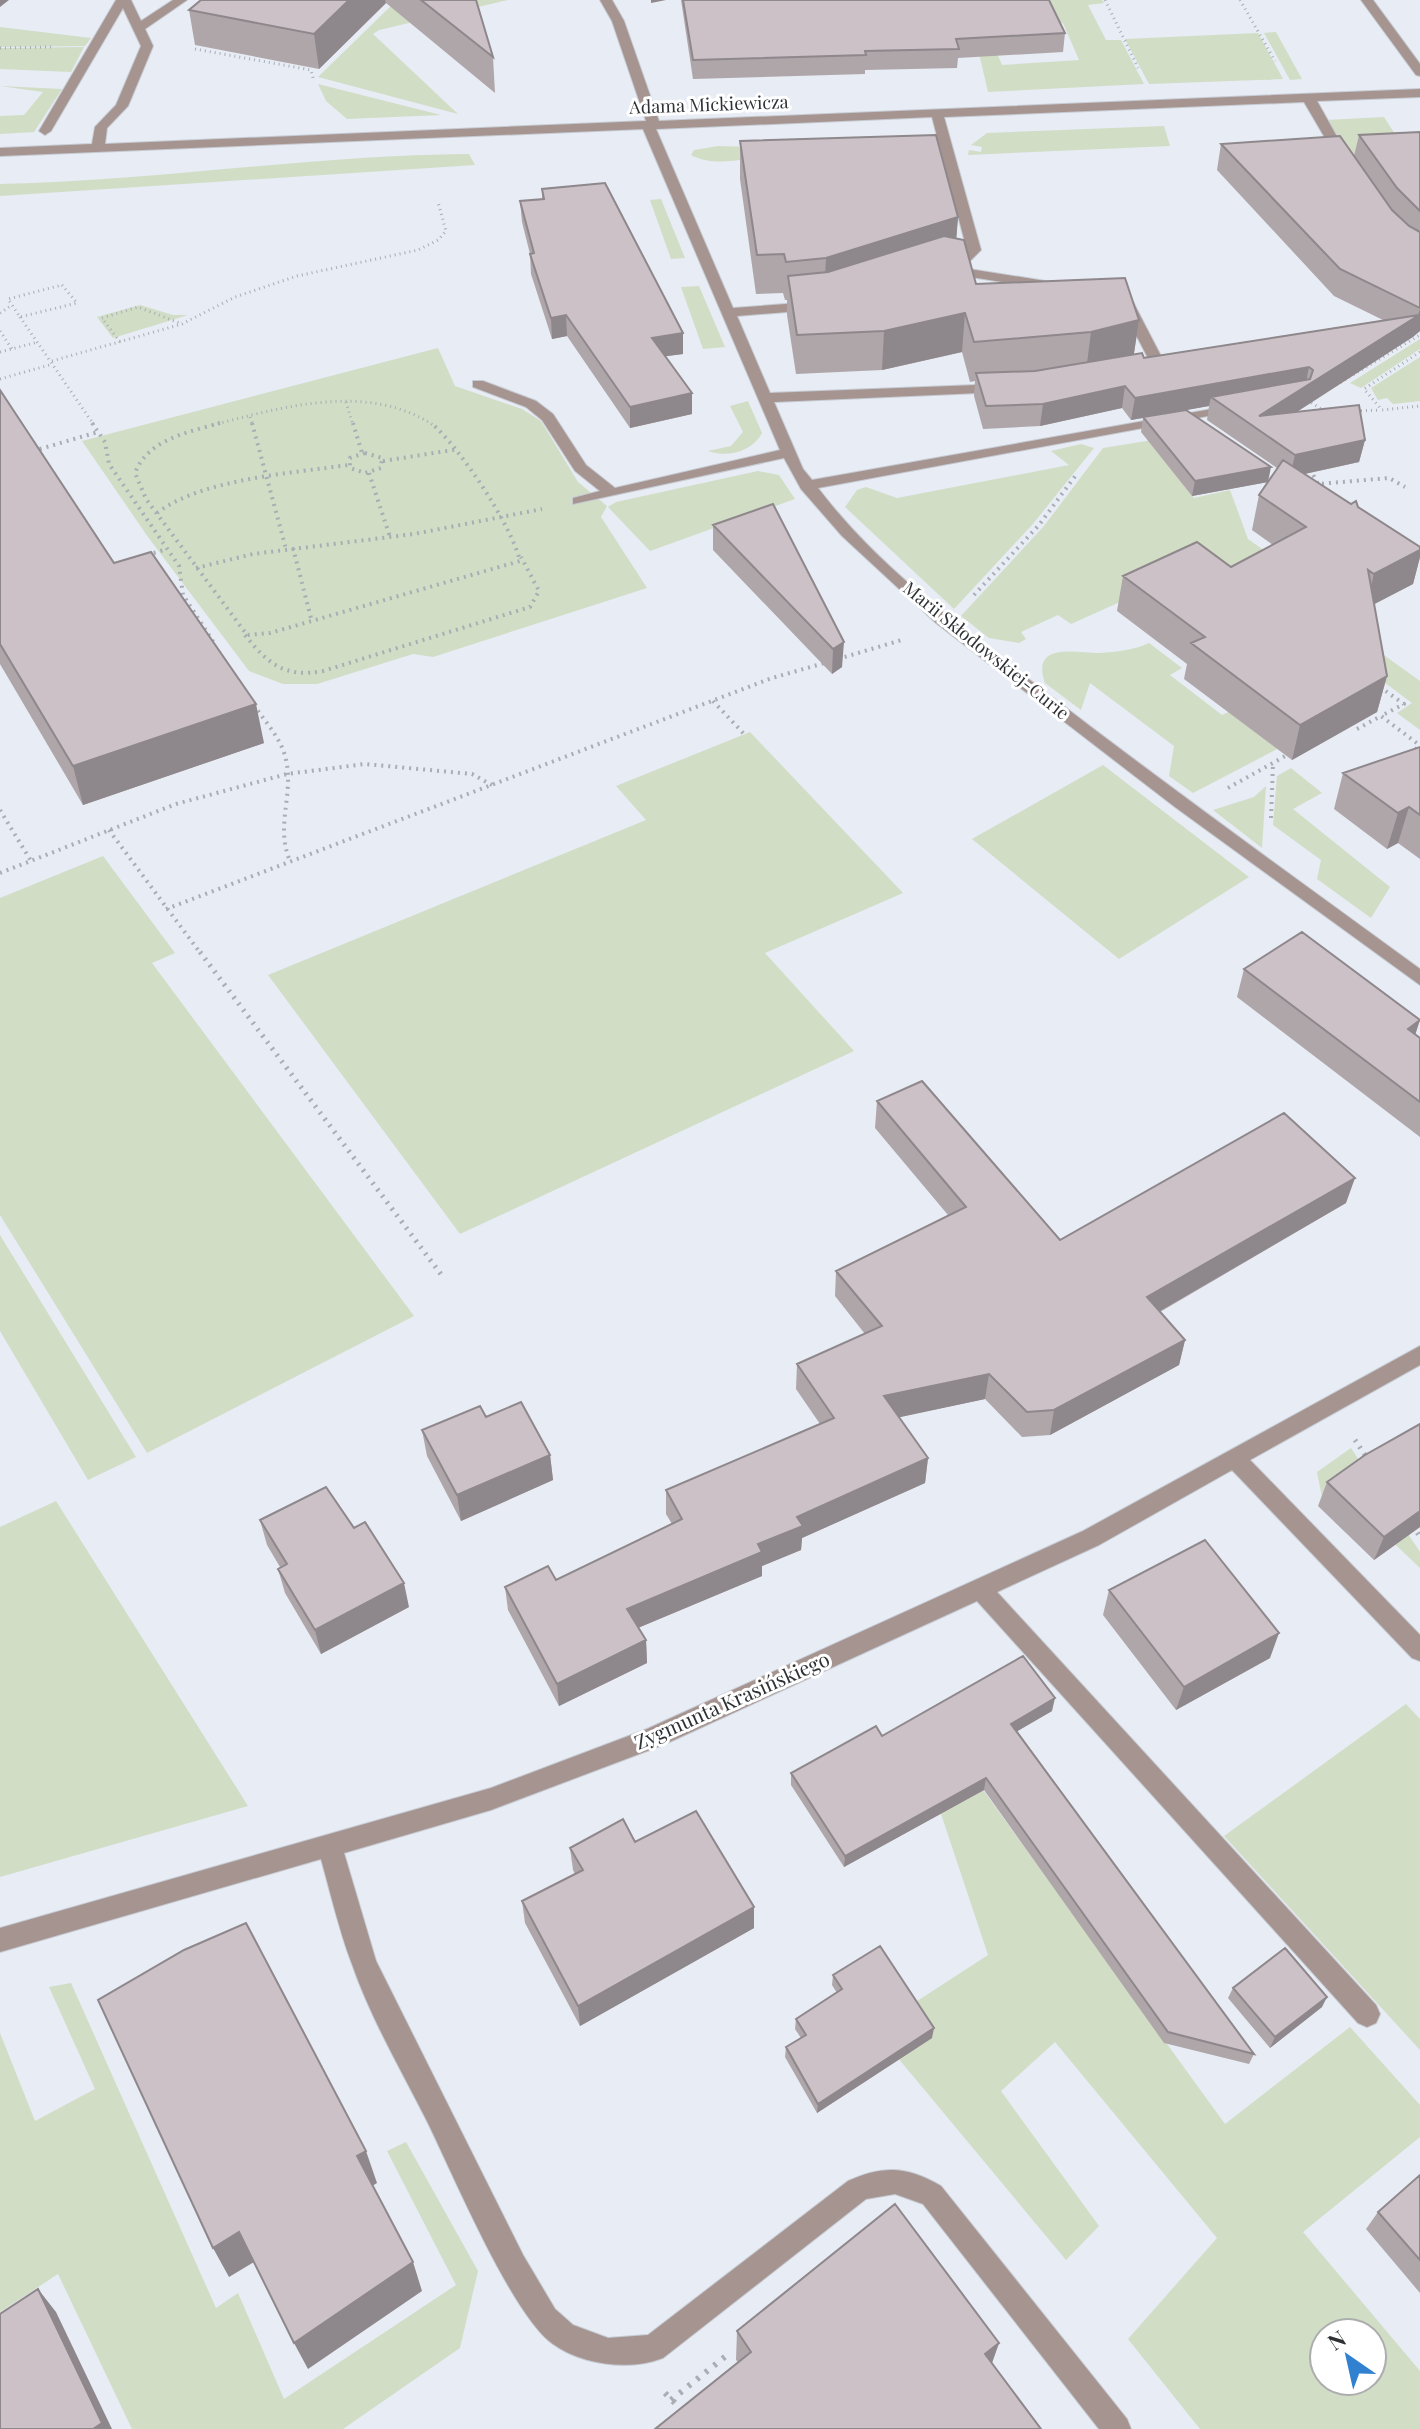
<svg xmlns="http://www.w3.org/2000/svg" width="1420" height="2429" font-family="'Playfair Display',serif">
<style>
.green{fill:#d2ddc6;fill-rule:evenodd}
.lines{fill:none;stroke-linecap:round;stroke-linejoin:round}
.minor-casing{stroke:#c6cad2;stroke-width:2}
.path-far3{stroke:#a9adb4;stroke-width:3;stroke-dasharray:1 4;stroke-linecap:butt}
.path-far2{stroke:#a9adb4;stroke-width:4;stroke-dasharray:2 5;stroke-linecap:butt}
.path-far1{stroke:#a9adb4;stroke-width:5;stroke-dasharray:2 6;stroke-linecap:butt}
.path{stroke:#a9adb4;stroke-width:6;stroke-dasharray:3 8;stroke-linecap:butt}
.minor{fill:#a5948f;fill-rule:evenodd}
.wall{fill:#afa6aa;fill-rule:evenodd}
.shaded-wall{fill:#8e878b}
.building{fill:#cbc1c6;stroke:#8e878b;stroke-width:2}
.labels{text-anchor:middle;stroke-width:6;stroke-linejoin:round;paint-order:stroke}
.far-street-label{font-size:18px;fill:#2f3134;stroke:#fff}
.street-label{font-size:20px;fill:#2f3134;stroke:#fff}
</style>
<rect width="100%" height="100%" fill="#e7ecf5"/>
<path class="green" d="M 397,0 L 508,0 L 379,30 L 373,34 L 458,114 L 318,77 Z
M 863,0 L 1102,0 L 1104,3 L 1088,5 L 1106,40 L 1121,40 L 1144,84 L 988,92 L 970,14 ZM 1063,23 L 1079,60 L 1002,65 L 986,28 Z
M 0,27 L 91,38 L 85,46 L 0,47 Z
M 1276,32 L 1302,79 L 1290,80 L 1264,33 Z
M 1258,33 L 1283,79 L 1149,84 L 1125,39 Z
M 84,47 L 71,72 L 0,69 L 0,48 Z
M 318,84 L 441,115 L 347,119 L 326,101 Z
M 0,86 L 62,89 L 34,132 L 0,134 L 0,116 L 24,115 L 43,92 Z
M 1384,117 L 1420,173 L 1377,196 L 1326,120 Z
M 1164,126 L 1170,146 L 968,155 L 969,150 L 981,152 L 982,147 L 971,145 L 987,133 Z
M 718,146 L 750,147 L 746,159 C 728,162 707,164 691,155 L 694,150 Z
M 469,154 L 475,165 L 0,196 L 0,184 C 157,181 312,155 469,154 Z
M 661,199 L 685,258 L 671,259 L 650,200 Z
M 699,286 L 725,347 L 703,349 L 681,287 Z
M 140,305 L 173,315 L 188,315 L 113,338 L 97,317 Z
M 1420,339 L 1420,349 L 1361,388 L 1350,383 Z
M 438,348 L 455,386 L 522,409 L 541,421 L 578,482 L 607,506 L 601,517 L 647,588 L 433,657 L 413,654 L 317,684 L 283,684 L 249,671 L 148,537 L 82,441 Z
M 1420,357 L 1420,401 L 1393,404 L 1387,398 L 1378,400 L 1371,388 Z
M 748,401 L 762,433 C 752,452 727,458 708,451 L 731,446 L 743,432 L 730,406 Z
M 1184,435 L 1184,486 L 1194,498 L 1230,490 L 1248,539 L 1269,554 L 1275,577 L 1420,681 L 1420,730 L 1397,713 L 1412,703 L 1353,659 L 1200,566 L 1071,624 L 1058,615 L 1021,632 L 1026,639 L 1019,643 L 989,638 L 961,616 L 1044,526 L 1103,448 Z
M 1081,444 L 1094,448 L 1032,525 L 954,609 L 845,507 L 857,490 L 866,487 L 897,498 L 1069,465 L 1051,451 Z
M 758,471 L 779,475 L 795,499 L 650,551 L 608,507 L 616,502 Z
M 1149,643 L 1182,668 L 1170,675 L 1222,715 L 1237,708 L 1285,745 L 1193,793 L 1169,776 L 1174,746 L 1090,683 L 1081,710 L 1045,683 C 1030,640 1080,654 1100,653 C 1116,652 1134,650 1149,643 Z
M 750,732 L 903,893 L 765,953 L 854,1051 L 460,1234 L 268,975 L 646,820 L 616,786 Z
M 1103,765 L 1249,877 L 1119,959 L 972,839 Z
M 1291,768 L 1322,793 L 1293,809 L 1390,887 L 1371,918 L 1317,879 L 1321,860 L 1273,825 L 1277,776 Z
M 1266,786 L 1262,848 L 1213,810 L 1254,797 Z
M 103,856 L 175,953 L 152,963 L 414,1316 L 147,1453 L 0,1215 L 0,898 Z
M 0,1235 L 136,1457 L 88,1480 L 0,1331 Z
M 1351,1448 L 1420,1552 L 1420,1568 L 1339,1491 L 1323,1502 L 1317,1472 Z
M 56,1501 L 248,1806 L 0,1877 L 0,1527 Z
M 1406,1704 L 1420,1719 L 1420,2050 L 1224,1836 Z
M 978,1783 L 1225,2124 L 1350,2027 L 1420,2105 L 1420,2137 L 1303,2232 L 1420,2371 L 1420,2429 L 1200,2429 L 1128,2339 L 1217,2238 L 1055,2042 L 1001,2091 L 1099,2226 L 1066,2260 L 898,2058 L 911,2005 L 988,1955 L 939,1808 ZM 1324,2333 L 1372,2333 L 1372,2381 L 1324,2381 Z
M 71,1983 L 216,2308 L 238,2293 L 284,2399 L 456,2285 L 387,2151 L 406,2142 L 478,2271 L 460,2348 L 343,2429 L 132,2429 L 58,2274 L 0,2312 L 0,2033 L 35,2121 L 95,2089 L 49,1987 Z"/>
<g class="lines">
<g class="minor-casing">
<path id="minor" d="M 116,0 L 131,0 L 141,21 L 173,0 L 187,0 L 145,29 L 153,46 L 128,106 L 107,128 L 105,144 L 646,121 L 612,21 L 600,0 L 612,0 L 624,21 L 659,121 L 1420,89 L 1420,97 L 1317,101 L 1350,160 L 1344,164 L 1338,160 L 1304,102 L 944,117 L 981,250 L 963,268 L 1058,283 L 1060,286 L 1053,290 L 939,272 L 939,266 L 958,260 L 967,250 L 932,117 L 656,129 L 733,308 L 813,302 L 820,306 L 813,310 L 737,316 L 770,393 L 1002,384 L 1009,388 L 1002,392 L 774,402 L 803,469 L 812,480 L 1240,404 L 1240,410 L 1235,411 L 818,488 C 880,570 968,632 1048,694 C 1170,788 1295,878 1420,969 L 1420,985 L 1175,807 L 936,623 L 842,536 L 801,489 L 784,458 L 573,504 L 573,498 L 600,491 L 575,471 L 542,420 L 526,407 L 473,387 L 473,381 L 483,381 L 536,401 L 553,414 L 586,465 L 615,488 L 780,450 L 643,129 L 0,156 L 0,148 L 92,144 L 95,127 L 116,105 L 141,46 L 123,8 L 51,131 L 45,135 L 39,131 Z
M 1361,0 L 1373,0 L 1420,64 L 1420,76 L 1416,75 Z
M 1126,298 L 1133,302 L 1161,356 C 1153,367 1141,376 1127,373 L 1127,367 L 1143,361 L 1147,356 L 1119,302 Z
M 1420,1346 L 1420,1365 L 1250,1460 L 1420,1635 L 1420,1661 L 1412,1658 L 1232,1470 L 1099,1545 L 997,1592 L 1376,2005 L 1380,2014 L 1376,2023 L 1367,2027 L 1358,2023 L 977,1601 L 663,1745 L 491,1810 L 344,1853 L 376,1961 L 523,2255 L 555,2309 L 573,2325 L 608,2338 L 648,2335 L 848,2181 C 883,2165 907,2166 941,2186 L 1127,2419 L 1131,2429 L 1099,2429 L 923,2204 L 895,2194 L 866,2199 L 663,2358 C 630,2371 582,2365 553,2344 C 512,2315 453,2174 428,2123 C 402,2071 371,2019 352,1964 C 339,1930 331,1894 321,1859 L 0,1952 L 0,1928 L 491,1788 L 647,1729 L 1083,1531 Z"/>
</g>
<path class="path-far3" d="M 1105,0 L 1138,68
M 1240,0 L 1275,61
M 0,48 L 51,47
M 195,49 L 311,70 L 313,78
M 62,285 L 77,303 L 20,317 L 8,299 Z
M 0,313 L 12,305
M 20,317 L 94,425
M 0,331 L 12,349
M 120,342 L 102,318 L 138,307 L 182,324
M 0,352 L 38,342
M 1420,352 L 1364,389 L 1382,410 L 1420,406
M 52,361 L 182,324 L 235,297 L 297,276 L 418,250 L 438,240 L 446,231 L 438,202
M 0,379 L 53,364
M 1336,385 L 1420,335
M 1307,400 L 1326,412
M 346,402 L 353,425
M 1356,411 L 1381,410
M 250,417 L 253,425
M 213,425 C 282,407 368,382 433,425"/>
<path class="path-far2" d="M 92,423 L 105,442 L 109,464 L 179,566 L 183,595 L 216,646
M 220,423 C 189,432 148,439 135,473 L 146,499 L 247,635 L 270,633 L 520,561 C 512,526 459,446 431,423
M 252,423 L 286,549
M 353,423 L 362,453
M 33,451 L 98,432
M 365,453 L 382,458 L 381,468 L 365,473 L 350,468 L 350,458 Z
M 383,461 L 459,449
M 1310,469 L 1318,484 L 1389,478 L 1405,487
M 369,473 L 390,537
M 157,513 C 201,479 293,473 348,465
M 293,548 L 312,622
M 147,555 L 167,549
M 196,568 L 253,554 L 414,534 L 542,509
M 974,595 L 1039,525 L 1076,475
M 245,635 C 268,664 285,678 323,671 L 530,607 L 539,591 L 521,557
M 838,659 L 905,639
M 1380,687 L 1404,704 L 1381,716
M 713,701 L 745,735
M 254,705 C 265,722 282,739 286,760 C 294,795 275,826 290,861
M 1357,729 L 1381,716 L 1418,744 L 1415,753
M 1228,788 L 1289,754
M 0,810 L 31,861
M 1271,818 L 1273,764
M 109,830 L 201,954
M 0,873 L 176,804 L 287,774 L 365,764 L 472,774 L 492,785
M 166,909 L 772,678 L 828,662"/>
<path class="path-far1" d="M 200,952 L 443,1277
M 1355,1440 L 1367,1458
M 1413,1526 L 1420,1537"/>
<path class="path" d="M 665,2393 L 683,2411
M 671,2400 L 731,2352"/>
<use href="#minor" class="minor"/>
</g>
<path class="wall" d="M 201,0 L 476,0 L 493,57 L 495,93 L 386,3 L 319,69 L 195,45 L 189,10 Z
M 681,0 L 1049,0 L 1065,33 L 1063,52 L 958,58 L 957,68 L 865,70 L 865,74 L 693,79 Z
M 1420,132 L 1420,331 L 1296,412 L 1365,440 L 1359,462 L 1305,474 L 1420,547 L 1420,557 L 1413,584 L 1374,604 L 1387,676 L 1377,712 L 1292,760 L 1184,679 L 1187,664 L 1117,611 L 1123,576 L 1231,567 L 1273,545 L 1252,530 L 1259,495 L 1268,482 L 1192,496 L 1141,432 L 1143,418 L 1131,420 L 1122,408 L 1040,426 L 983,429 L 974,396 L 975,381 L 970,382 L 962,352 L 882,370 L 796,374 L 787,315 L 787,300 L 785,300 L 783,293 L 756,294 L 740,179 L 740,141 L 958,217 L 956,238 L 976,284 L 1139,320 L 1134,354 L 1144,358 L 1383,320 L 1334,296 L 1217,170 L 1221,144 L 1354,156 L 1359,135 ZM 1209,406 L 1207,420 L 1277,468 L 1268,482 L 1186,410 Z
M 542,189 L 683,333 L 683,354 L 665,356 L 692,393 L 692,414 L 630,428 L 567,336 L 552,339 L 531,274 L 530,254 L 522,222 L 520,201 L 542,199 Z
M 0,390 L 114,563 L 264,743 L 83,805 L 0,664 Z
M 773,504 L 842,667 L 832,674 L 713,550 L 713,525 Z
M 1420,747 L 1420,859 L 1398,843 L 1387,849 L 1334,809 L 1343,773 Z
M 1244,969 L 1415,1034 L 1420,1038 L 1420,1137 L 1237,997 Z
M 877,1101 L 1060,1240 L 1346,1203 L 1160,1312 L 1185,1340 L 1179,1365 L 1050,1435 L 1022,1437 L 985,1399 L 899,1417 L 928,1458 L 925,1483 L 802,1538 L 801,1550 L 762,1566 L 762,1576 L 638,1628 L 646,1640 L 647,1663 L 559,1706 L 508,1610 L 505,1587 L 556,1580 L 672,1524 L 666,1514 L 666,1490 L 820,1424 L 796,1389 L 797,1364 L 865,1334 L 835,1296 L 836,1271 L 948,1215 L 875,1128 Z
M 486,1417 L 550,1455 L 553,1480 L 461,1521 L 427,1456 L 422,1430 Z
M 1327,1482 L 1420,1527 L 1374,1560 L 1318,1506 Z
M 260,1520 L 409,1607 L 321,1654 L 285,1593 L 278,1569 L 280,1567 L 267,1545 Z
M 1109,1590 L 1270,1658 L 1176,1710 L 1103,1615 Z
M 1052,1711 L 1017,1731 L 1254,2054 L 1249,2064 L 1164,2043 L 984,1790 L 844,1867 L 791,1785 L 791,1773 L 882,1736 Z
M 635,1842 L 754,1907 L 754,1928 L 580,2026 L 525,1923 L 522,1901 L 575,1874 L 573,1870 L 570,1848 Z
M 833,1975 L 932,2038 L 817,2113 L 785,2057 L 786,2047 L 801,2038 L 795,2029 L 796,2019 L 837,1993 L 832,1985 Z
M 1233,1988 L 1322,2007 L 1270,2048 L 1228,1998 Z
M 1420,2175 L 1420,2293 L 1366,2229 L 1378,2212 Z
M 737,2331 L 999,2343 L 992,2363 L 738,2362 L 736,2360 Z"/>
<path class="shaded-wall" d="M 0,0 L 9,0 L 0,7 Z
M 349,0 L 385,0 L 386,3 L 319,69 L 314,34 Z
M 651,0 L 666,0 L 651,3 Z
M 958,217 L 955,256 L 824,297 L 826,258 Z
M 1420,309 L 1420,331 L 1413,337 L 1264,433 L 1211,397 L 1209,406 L 1131,420 L 1135,398 L 1309,367 L 1305,387 L 1418,315 Z
M 965,313 L 962,352 L 882,370 L 884,331 Z
M 566,315 L 567,336 L 552,339 L 551,318 Z
M 1139,320 L 1133,359 L 1086,371 L 1091,332 Z
M 683,333 L 683,354 L 653,358 L 652,338 Z
M 1125,386 L 1122,408 L 1040,426 L 1043,404 Z
M 692,393 L 692,414 L 630,428 L 630,407 Z
M 1365,440 L 1359,462 L 1290,477 L 1295,455 Z
M 1271,467 L 1268,482 L 1192,496 L 1195,481 Z
M 1420,550 L 1420,557 L 1413,584 L 1365,609 L 1374,574 Z
M 844,642 L 842,667 L 832,674 L 833,649 Z
M 1387,676 L 1377,712 L 1292,760 L 1300,725 Z
M 256,704 L 264,743 L 83,805 L 73,766 Z
M 1409,807 L 1398,843 L 1387,849 L 1398,813 Z
M 1420,1020 L 1411,1048 L 1408,1029 Z
M 1355,1178 L 1346,1203 L 1141,1322 L 1147,1297 Z
M 1185,1340 L 1179,1365 L 1050,1435 L 1054,1410 Z
M 989,1374 L 985,1399 L 882,1421 L 884,1396 Z
M 550,1455 L 553,1480 L 461,1521 L 457,1495 Z
M 928,1458 L 925,1483 L 802,1538 L 801,1550 L 762,1566 L 762,1576 L 628,1632 L 627,1609 L 758,1544 L 797,1517 Z
M 1420,1511 L 1420,1527 L 1374,1560 L 1384,1537 Z
M 404,1583 L 409,1607 L 321,1654 L 315,1630 Z
M 1279,1633 L 1270,1658 L 1176,1710 L 1184,1687 Z
M 646,1640 L 647,1663 L 559,1706 L 557,1684 Z
M 1055,1698 L 1052,1711 L 1009,1736 L 1011,1724 Z
M 986,1778 L 984,1790 L 844,1867 L 845,1856 Z
M 754,1907 L 754,1928 L 580,2026 L 578,2006 Z
M 1327,1997 L 1322,2007 L 1270,2048 L 1275,2037 Z
M 934,2028 L 932,2038 L 817,2113 L 818,2104 Z
M 366,2151 L 377,2183 L 369,2188 L 357,2156 Z
M 239,2232 L 254,2262 L 229,2277 L 213,2248 Z
M 413,2262 L 422,2291 L 308,2369 L 294,2343 Z
M 38,2289 L 56,2312 L 112,2429 L 93,2429 Z
M 999,2343 L 989,2371 L 985,2354 Z"/>
<path class="building" d="M 201,0 L 349,0 L 314,34 L 189,10 Z
M 421,0 L 476,0 L 493,57 Z
M 683,0 L 1049,0 L 1065,33 L 956,39 L 959,49 L 865,51 L 866,55 L 693,60 Z
M 1420,132 L 1420,211 L 1397,188 L 1359,135 Z
M 936,135 L 958,217 L 826,258 L 786,262 L 784,254 L 757,255 L 740,141 Z
M 1340,136 L 1392,210 L 1409,226 L 1420,232 L 1420,308 L 1340,269 L 1221,144 Z
M 605,183 L 683,333 L 652,338 L 692,393 L 630,407 L 566,315 L 551,318 L 530,254 L 534,253 L 520,201 L 544,199 L 542,189 Z
M 944,236 L 964,240 L 976,284 L 1125,278 L 1139,320 L 1091,332 L 974,342 L 965,313 L 884,331 L 797,335 L 788,276 L 828,272 Z
M 1419,315 L 1259,416 L 1359,405 L 1365,440 L 1295,455 L 1211,397 L 1310,379 L 1313,370 L 1309,367 L 1135,398 L 1125,386 L 1043,404 L 986,406 L 976,373 L 1035,371 L 1142,353 L 1144,358 Z
M 0,390 L 114,563 L 151,552 L 256,704 L 73,766 L 0,644 Z
M 1186,410 L 1271,467 L 1195,481 L 1143,417 Z
M 1283,460 L 1351,504 L 1356,501 L 1358,507 L 1420,547 L 1420,550 L 1374,574 L 1368,570 L 1387,676 L 1300,725 L 1191,643 L 1205,637 L 1123,576 L 1197,542 L 1231,567 L 1306,527 L 1259,495 Z
M 773,504 L 844,642 L 833,649 L 713,525 Z
M 1420,747 L 1420,815 L 1409,807 L 1398,813 L 1343,773 Z
M 1302,932 L 1420,1020 L 1408,1029 L 1420,1038 L 1420,1102 L 1244,969 Z
M 922,1081 L 1060,1240 L 1284,1113 L 1355,1178 L 1147,1297 L 1185,1340 L 1054,1410 L 1027,1412 L 989,1374 L 884,1396 L 928,1458 L 797,1517 L 803,1526 L 758,1544 L 762,1552 L 627,1609 L 646,1640 L 557,1684 L 505,1587 L 548,1566 L 556,1580 L 682,1519 L 666,1490 L 834,1418 L 797,1364 L 882,1326 L 836,1271 L 966,1207 L 877,1101 Z
M 521,1402 L 550,1455 L 457,1495 L 422,1430 L 480,1406 L 486,1417 Z
M 1420,1424 L 1420,1511 L 1384,1537 L 1327,1482 L 1365,1455 Z
M 326,1487 L 354,1528 L 365,1522 L 404,1583 L 315,1630 L 278,1569 L 287,1564 L 260,1520 Z
M 1205,1540 L 1279,1633 L 1184,1687 L 1109,1590 Z
M 1023,1656 L 1055,1698 L 1011,1724 L 1254,2054 L 1168,2032 L 986,1778 L 845,1856 L 791,1773 L 876,1726 L 882,1736 Z
M 696,1811 L 754,1907 L 578,2006 L 522,1901 L 583,1870 L 570,1848 L 623,1819 L 635,1842 Z
M 246,1923 L 366,2151 L 357,2156 L 413,2262 L 294,2343 L 239,2232 L 213,2248 L 98,2000 L 184,1950 Z
M 880,1946 L 934,2028 L 818,2104 L 786,2047 L 806,2035 L 796,2019 L 842,1989 L 833,1975 Z
M 1285,1948 L 1327,1997 L 1275,2037 L 1233,1988 Z
M 1420,2175 L 1420,2260 L 1378,2212 Z
M 895,2204 L 999,2343 L 985,2354 L 1041,2429 L 655,2429 L 751,2352 L 737,2331 Z
M 38,2289 L 102,2423 L 93,2429 L 0,2429 L 0,2314 Z"/>
<g class="labels">
<g class="far-street-label">
<text transform="translate(709 105) rotate(-2)" y="6">Adama Mickiewicza</text>
<text transform="translate(986 651) rotate(39)" y="6">Marii Skłodowskiej-Curie</text>
</g>
<g class="street-label">
<text transform="translate(732 1701) rotate(-24)" y="7">Zygmunta Krasińskiego</text>
</g>
</g>
<g transform="translate(1348 2357) rotate(326)"><circle r="38" fill="#ffffff" stroke="#acadae" stroke-width="2"/>
<path d="M0-6L14 30L0 20L-14 30Z" fill="#3181d0"/>
<text y="-12" font-size="22" font-weight="bold" text-anchor="middle" fill="#2f3134">N</text>
</g>
</svg>
